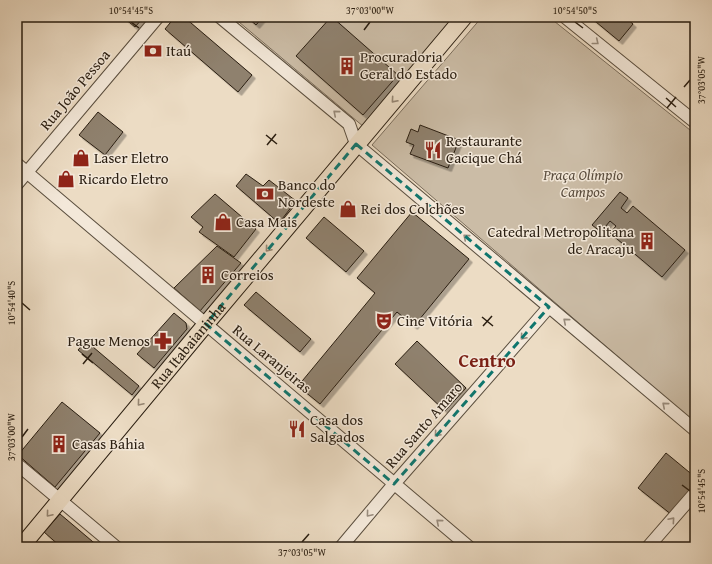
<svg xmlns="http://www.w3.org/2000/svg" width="712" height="564" font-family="'Gentium Book Plus',serif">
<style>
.green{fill:#cbbca6;stroke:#7a6d5c}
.building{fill:#8f816e;stroke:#2a1e11;filter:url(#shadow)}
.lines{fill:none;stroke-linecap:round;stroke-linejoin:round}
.minor-casing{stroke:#5a4e3e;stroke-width:14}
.major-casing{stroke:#2a1e11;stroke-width:18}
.minor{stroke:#f3e8d9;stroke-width:12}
.major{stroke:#ecdcc4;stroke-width:16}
.oneway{stroke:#998d7f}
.oneway2{stroke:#958673}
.marked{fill:none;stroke:#0f766e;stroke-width:3;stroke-dasharray:8 5;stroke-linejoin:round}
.ticks{fill:none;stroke:#2a1e11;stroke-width:1.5}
.labels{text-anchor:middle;stroke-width:3;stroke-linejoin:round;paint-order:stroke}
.poi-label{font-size:15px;fill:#2a1e11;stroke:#f3e8d9;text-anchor:start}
.street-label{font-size:15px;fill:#2a1e11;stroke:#f3e8d9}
.park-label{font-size:15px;font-style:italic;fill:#5a4d3e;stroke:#f3e8d9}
.district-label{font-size:19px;font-weight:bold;fill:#7a1f14;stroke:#f3e8d9}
.neatline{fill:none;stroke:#2a1e11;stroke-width:1.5}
.ticks-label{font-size:10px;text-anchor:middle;fill:#2a1e11}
</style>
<defs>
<filter id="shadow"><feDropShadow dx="3.5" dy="3.5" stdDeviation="0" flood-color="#0004"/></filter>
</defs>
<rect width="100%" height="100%" fill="#ecdcc4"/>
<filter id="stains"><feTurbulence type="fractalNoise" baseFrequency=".005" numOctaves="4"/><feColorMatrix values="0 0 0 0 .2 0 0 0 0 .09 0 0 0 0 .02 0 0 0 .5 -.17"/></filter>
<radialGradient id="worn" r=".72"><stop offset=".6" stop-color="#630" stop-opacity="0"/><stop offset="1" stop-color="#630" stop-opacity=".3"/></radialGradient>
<path class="green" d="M 233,17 L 456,17 L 364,127 Z
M 482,17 L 549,17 L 695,134 L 695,423 L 372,145 Z"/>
<path class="building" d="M 124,17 L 144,17 L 135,27 L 124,18 Z
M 175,17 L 184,17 L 252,75 L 238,92 L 165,29 Z
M 247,17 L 263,17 L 256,25 Z
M 331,17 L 332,17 L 398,75 L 363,115 L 296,56 Z
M 590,17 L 625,17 L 633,24 L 619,41 Z
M 98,112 L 123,132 L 105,155 L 79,135 Z
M 420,125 L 459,140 L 448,168 L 410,154 L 414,145 L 406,142 L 411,129 L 418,132 Z
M 246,174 L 263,186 L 269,180 L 296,201 L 279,223 L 236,186 Z
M 620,192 L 628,198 L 621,208 L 627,213 L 633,206 L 685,250 L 662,277 L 610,233 L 616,226 L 610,221 L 601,232 L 592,225 Z
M 215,194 L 256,229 L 234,257 L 199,232 L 203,227 L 191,217 Z
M 412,212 L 469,259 L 414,326 L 397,312 L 320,404 L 298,386 L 375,293 L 357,278 Z
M 324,217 L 364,251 L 346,272 L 306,238 Z
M 217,246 L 241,263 L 200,311 L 174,288 Z
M 256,292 L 311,339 L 300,352 L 244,305 Z
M 174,313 L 186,323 L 187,329 L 154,368 L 137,354 Z
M 86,341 L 139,386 L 132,395 L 78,350 Z
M 417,341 L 466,388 L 445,411 L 395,364 Z
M 62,402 L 100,433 L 55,487 L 18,455 Z
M 666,453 L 695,477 L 695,486 L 672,515 L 638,488 Z
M 60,514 L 99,547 L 61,547 L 44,532 Z"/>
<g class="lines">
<g class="minor-casing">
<path id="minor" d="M 220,17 L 349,124 L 356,144 L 695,430
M 565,17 L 695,122
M 17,164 L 469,547
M 17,184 L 158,17
M 17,464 L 116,547
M 341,547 L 394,484 L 549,307
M 648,547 L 695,493"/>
</g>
<g class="major-casing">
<g id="major">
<path id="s1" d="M 21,547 L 206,324 L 464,17"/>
</g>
</g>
<use href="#minor" class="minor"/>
<use href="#major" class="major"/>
</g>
<defs><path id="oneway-chevron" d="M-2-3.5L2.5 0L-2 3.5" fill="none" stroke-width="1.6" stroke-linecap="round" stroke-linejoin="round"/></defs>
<g class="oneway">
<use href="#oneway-chevron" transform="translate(596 42) rotate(39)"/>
<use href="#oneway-chevron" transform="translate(336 113) rotate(-140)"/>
<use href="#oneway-chevron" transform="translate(466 237) rotate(-140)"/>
<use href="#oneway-chevron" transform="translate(566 321) rotate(-140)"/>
<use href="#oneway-chevron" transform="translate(523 337) rotate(131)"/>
<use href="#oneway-chevron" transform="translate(665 405) rotate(-140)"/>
<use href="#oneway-chevron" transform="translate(437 434) rotate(131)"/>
<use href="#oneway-chevron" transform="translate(369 514) rotate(130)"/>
<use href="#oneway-chevron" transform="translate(672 520) rotate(-49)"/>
<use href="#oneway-chevron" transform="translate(439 522) rotate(-140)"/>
</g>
<g class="oneway2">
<use href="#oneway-chevron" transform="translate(394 100) rotate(131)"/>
<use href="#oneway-chevron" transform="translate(268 249) rotate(130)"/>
<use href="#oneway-chevron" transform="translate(140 403) rotate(130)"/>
<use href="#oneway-chevron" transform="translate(49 514) rotate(130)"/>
</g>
<path class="marked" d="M 356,144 L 549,307 L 394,484 L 206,324 Z"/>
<path class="ticks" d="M 131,22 L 139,28M 575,22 L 583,28M 364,30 L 370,22M 684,87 L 690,80M 666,98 L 676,107M 667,108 L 676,97M 266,135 L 277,144M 267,145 L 276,134M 22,303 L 30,310M 482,317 L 493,326M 483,326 L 492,316M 82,354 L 93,363M 83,364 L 92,353M 22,437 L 28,429M 682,485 L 690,491M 302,542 L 309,534"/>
<defs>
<g id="bank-bare" transform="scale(1.38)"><path d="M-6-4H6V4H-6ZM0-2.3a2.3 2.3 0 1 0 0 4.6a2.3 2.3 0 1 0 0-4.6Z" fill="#8f2418" stroke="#f3e8d9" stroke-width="2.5" paint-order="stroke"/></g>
<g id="building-bare" transform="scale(1.38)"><path d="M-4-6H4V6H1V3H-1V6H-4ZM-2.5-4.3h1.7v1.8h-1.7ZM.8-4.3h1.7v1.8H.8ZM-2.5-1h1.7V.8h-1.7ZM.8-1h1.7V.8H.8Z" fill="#8f2418" stroke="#f3e8d9" stroke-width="2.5" paint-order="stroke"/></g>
<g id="restaurant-bare" transform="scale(1.38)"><path d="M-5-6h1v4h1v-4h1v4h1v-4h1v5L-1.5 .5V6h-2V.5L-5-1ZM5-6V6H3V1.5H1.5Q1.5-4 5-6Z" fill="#8f2418" stroke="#f3e8d9" stroke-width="2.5" paint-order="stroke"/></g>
<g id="shop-bare" transform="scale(1.38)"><path d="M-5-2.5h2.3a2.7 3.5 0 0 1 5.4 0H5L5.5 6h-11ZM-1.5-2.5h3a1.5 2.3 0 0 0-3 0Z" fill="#8f2418" stroke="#f3e8d9" stroke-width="2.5" paint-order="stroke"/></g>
<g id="theatre-bare" transform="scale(1.38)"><path d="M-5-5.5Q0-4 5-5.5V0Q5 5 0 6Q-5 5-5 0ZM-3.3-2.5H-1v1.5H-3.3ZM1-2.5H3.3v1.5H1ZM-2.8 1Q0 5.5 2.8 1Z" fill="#8f2418" stroke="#f3e8d9" stroke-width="2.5" paint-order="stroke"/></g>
<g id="pharmacy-bare" transform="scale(1.38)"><path d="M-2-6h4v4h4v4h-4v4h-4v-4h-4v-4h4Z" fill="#8f2418" stroke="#f3e8d9" stroke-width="2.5" paint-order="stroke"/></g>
</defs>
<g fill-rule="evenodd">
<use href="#bank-bare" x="153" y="51"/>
<use href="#building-bare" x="347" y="66"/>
<use href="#restaurant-bare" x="433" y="150"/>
<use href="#shop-bare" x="81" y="158"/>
<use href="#shop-bare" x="66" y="179"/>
<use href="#bank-bare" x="265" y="194"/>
<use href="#shop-bare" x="348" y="209"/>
<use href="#shop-bare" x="223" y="222"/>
<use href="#building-bare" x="647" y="241"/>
<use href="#building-bare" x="208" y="275"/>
<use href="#theatre-bare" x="384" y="321"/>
<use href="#pharmacy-bare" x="163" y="341"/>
<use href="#restaurant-bare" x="297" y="429"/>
<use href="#building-bare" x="59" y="444"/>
</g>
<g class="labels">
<g class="poi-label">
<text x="166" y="56">Itaú</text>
<text x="360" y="62">Procuradoria<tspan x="360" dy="17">Geral do Estado</tspan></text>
<text x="446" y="146">Restaurante<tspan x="446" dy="17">Cacique Chá</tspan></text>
<text x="94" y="163">Laser Eletro</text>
<text x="79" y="184">Ricardo Eletro</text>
<text x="278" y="190">Banco do<tspan x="278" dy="17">Nordeste</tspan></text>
<text x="361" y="214">Rei dos Colchões</text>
<text x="236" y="227">Casa Mais</text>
<text x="634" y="237" text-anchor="end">Catedral Metropolitana<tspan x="634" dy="17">de Aracaju</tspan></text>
<text x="221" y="280">Correios</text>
<text x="397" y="326">Cine Vitória</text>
<text x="150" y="346" text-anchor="end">Pague Menos</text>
<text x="310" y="425">Casa dos<tspan x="310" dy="17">Salgados</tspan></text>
<text x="72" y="449">Casas Bahia</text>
</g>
<g class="street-label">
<text transform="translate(75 90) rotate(-50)" y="5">Rua João Pessoa</text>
<text dy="5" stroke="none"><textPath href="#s1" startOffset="262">Rua Itabaianinha</textPath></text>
<text transform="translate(272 359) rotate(40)" y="5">Rua Laranjeiras</text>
<text transform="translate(424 425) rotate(-49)" y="5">Rua Santo Amaro</text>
</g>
<g class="park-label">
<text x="583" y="180">Praça Olímpio<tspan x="583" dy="17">Campos</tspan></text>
</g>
<g class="district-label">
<text x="487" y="367">Centro</text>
</g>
</g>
<rect width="712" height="564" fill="none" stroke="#ecdcc4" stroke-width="44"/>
<rect x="22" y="22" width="668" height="520" class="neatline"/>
<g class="ticks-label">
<text x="131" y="14">10°54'45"S</text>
<text x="370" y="14">37°03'00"W</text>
<text x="575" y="14">10°54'50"S</text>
<text transform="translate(701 80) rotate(-90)" y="4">37°03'05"W</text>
<text transform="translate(11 303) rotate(-90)" y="4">10°54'40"S</text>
<text transform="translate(11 437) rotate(-90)" y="4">37°03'00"W</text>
<text transform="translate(701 491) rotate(-90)" y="4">10°54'45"S</text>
<text x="302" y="556">37°03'05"W</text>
</g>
<rect width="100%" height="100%" filter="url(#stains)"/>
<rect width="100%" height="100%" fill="url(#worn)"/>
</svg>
